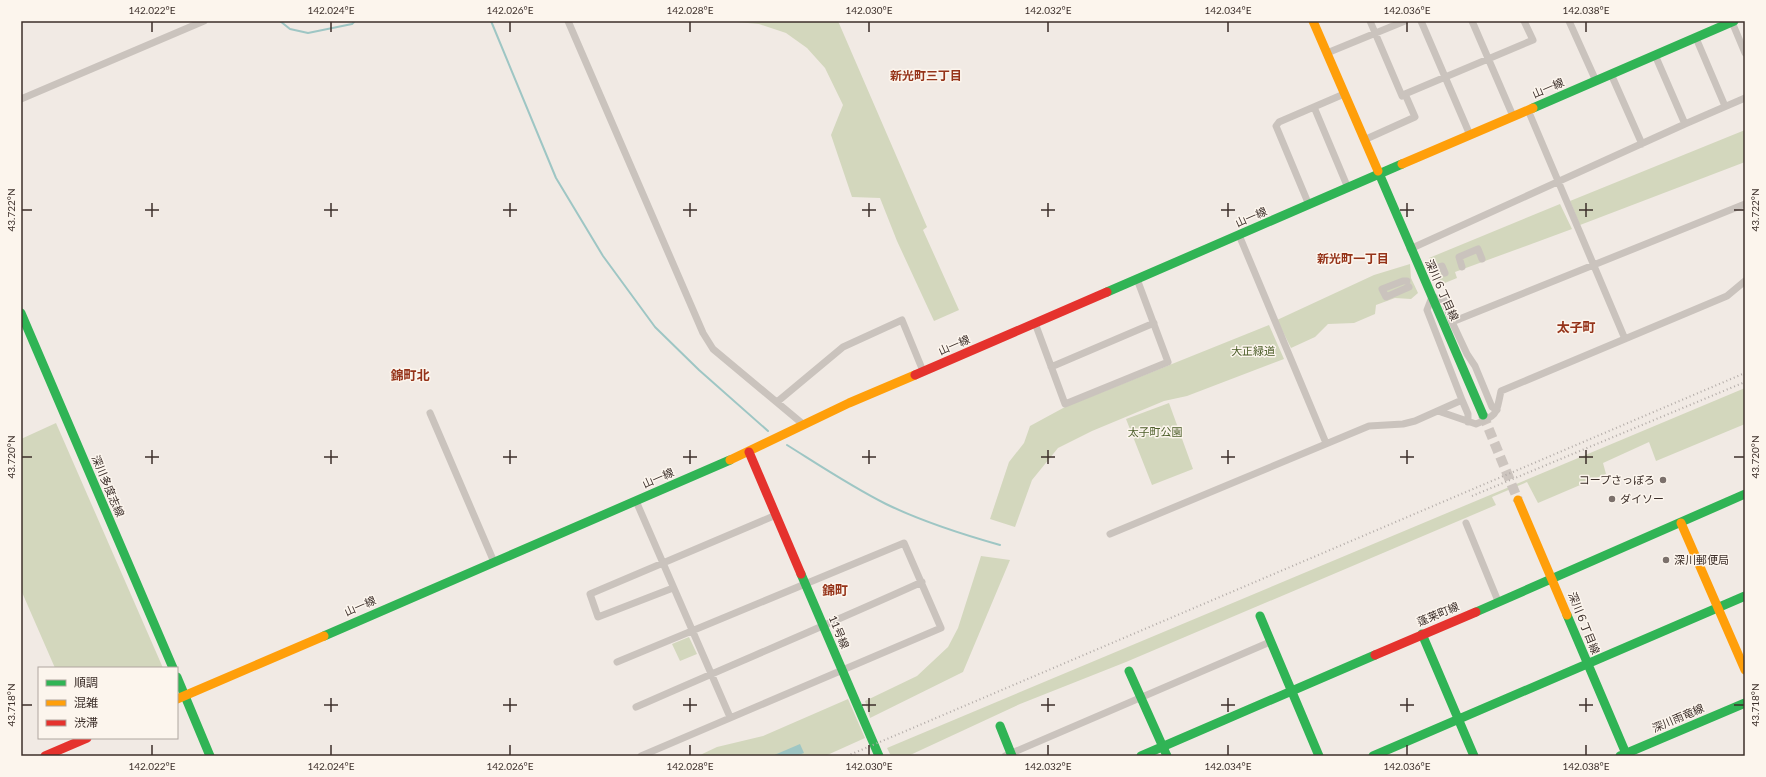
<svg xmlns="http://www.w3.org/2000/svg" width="1766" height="777" font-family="Lato,'Noto Sans JP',sans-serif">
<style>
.green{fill:#d3d7bd}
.water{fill:#9ec6c4}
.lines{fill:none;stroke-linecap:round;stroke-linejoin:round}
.stream{stroke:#9ec6c4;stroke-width:2}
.secondary-tunnel{stroke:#cdc5bf;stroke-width:10;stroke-dasharray:10 5;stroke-linecap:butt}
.street{stroke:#cac3bd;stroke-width:7}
.fast{stroke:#30b455;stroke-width:9}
.slow{stroke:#ff9f0a;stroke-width:9}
.jam{stroke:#e5322d;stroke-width:9}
.rail{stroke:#b2aba7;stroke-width:2;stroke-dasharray:1 3;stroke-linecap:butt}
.ticks{fill:none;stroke:#3c2f2a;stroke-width:1.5}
.poi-dot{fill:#7b706b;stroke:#fcf5ed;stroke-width:1.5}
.labels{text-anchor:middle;stroke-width:3;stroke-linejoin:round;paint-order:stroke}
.street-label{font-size:11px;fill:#3c2f2a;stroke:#fcf5ed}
.park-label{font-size:11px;fill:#4c5e2a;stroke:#fcf5ed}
.poi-label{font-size:11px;fill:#3c2f2a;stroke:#fcf5ed;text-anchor:start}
.neighbourhood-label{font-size:12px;font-weight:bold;fill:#953319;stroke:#fcf5ed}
.quarter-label{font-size:13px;font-weight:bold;fill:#953319;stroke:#fcf5ed}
.neatline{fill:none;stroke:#3c2f2a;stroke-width:1.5}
.ticks-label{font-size:10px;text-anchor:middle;fill:#3c2f2a}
</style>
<rect width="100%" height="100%" fill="#f1eae4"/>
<path class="green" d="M 726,21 L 838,21 L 927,227 L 923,230 L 959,310 L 934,321 L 897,241 L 880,198 L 852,197 L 831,135 L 843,105 L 825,68 L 807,48 L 786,33 L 759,24 Z
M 1745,130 L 1745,162 L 1580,225 L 1570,201 Z
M 1560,204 L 1572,229 L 1455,272 L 1457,278 L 1440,285 L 1429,258 Z
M 1410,264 L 1411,278 L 1418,293 L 1411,299 L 1395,298 L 1376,305 L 1375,314 L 1354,323 L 1328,324 L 1315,337 L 1291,348 L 1277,320 L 1374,275 Z
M 1269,325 L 1284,359 L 1187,396 L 1164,401 L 1092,431 L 1058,448 L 1032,480 L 1015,527 L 990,519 L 1009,462 L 1024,443 L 1030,426 L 1065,407 Z
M 1745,388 L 1745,424 L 1656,461 L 1649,442 L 1603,463 L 1606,474 L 1538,503 L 1527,482 L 1492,497 L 1496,505 L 1126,662 L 1020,704 L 908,756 L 891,756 L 887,748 Z
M 1169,403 L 1193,469 L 1152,485 L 1126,419 Z
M 56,423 L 163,668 L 55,668 L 21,590 L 21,439 Z
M 981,556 L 1010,560 L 963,672 L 870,718 L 865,701 L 917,676 L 948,647 L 958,628 Z
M 689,637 L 697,654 L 680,661 L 672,644 Z
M 848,699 L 865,738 L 825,756 L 698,756 L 717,747 L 763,736 Z"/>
<path class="water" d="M 800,744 L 804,753 L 796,756 L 772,756 Z"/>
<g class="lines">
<path class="stream" d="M 280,21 L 290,29 L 308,33 L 352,24 L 355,21
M 491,21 L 556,178 L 603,256 L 655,327 L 699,370 L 768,431
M 787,445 C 819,465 852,487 886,504 C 923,522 961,534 1000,545"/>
<path class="secondary-tunnel" d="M 1483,415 L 1518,500"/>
<path class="street" d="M 568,21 L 703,333 L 713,349 L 804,425
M 1421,21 L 1470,135
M 1472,21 L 1513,116
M 1569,21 L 1596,81
M 1732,22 L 1745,53
M 1696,38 L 1725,106
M 1327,53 L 1405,21
M 1611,74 L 1642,144
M 1405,94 L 1533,40 L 1524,21
M 21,99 L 204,21
M 1314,107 L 1348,188
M 1528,110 L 1625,339
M 1685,124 L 1745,98
M 1364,140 L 1415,117 L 1405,94 L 1402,96 L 1370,21
M 1309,205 L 1276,126 L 1279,122 L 1344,94
M 1239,235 L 1326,443
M 1410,249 L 1685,124 L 1655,55
M 1462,267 L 1459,257 L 1478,249 L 1482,259
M 1436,268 L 1442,266 L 1445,273
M 1407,281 L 1403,281 L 1382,289 L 1386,297 L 1409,287
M 1035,323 L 1065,404 L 1168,362 L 1137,279
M 1051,367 L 1154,323
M 1462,400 L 1468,414 L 1468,422
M 777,402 L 843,347 L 902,320 L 923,371
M 1497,410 L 1492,407 L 1475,366 L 1467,354 L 1452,322 L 1745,204
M 1438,411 L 1476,424 C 1498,415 1496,414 1501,391 L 1727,296 L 1745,281
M 430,413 L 494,562
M 636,501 L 730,717
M 1466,523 L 1498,601
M 1110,534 L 1369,426 L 1403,424 L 1415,421 L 1462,400 L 1427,310 L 1432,297 L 1444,300 L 1452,322
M 673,588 L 598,617 L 590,594 L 776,515
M 617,662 L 904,543 L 941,628 L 641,756
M 636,707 C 731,665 827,625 922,582
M 1005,756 L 1270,642"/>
<path class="fast" d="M 1533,108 L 1734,21
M 1378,171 L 1483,415
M 1107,292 L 1402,164
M 21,313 L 173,668
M 801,574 L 879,756
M 1476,612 L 1745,494
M 1567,615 L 1627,756
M 1260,616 L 1319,756
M 1422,634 L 1474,756
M 324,636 L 730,460
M 1129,671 L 1167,756
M 177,677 L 210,756
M 1000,726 L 1012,756
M 1141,756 L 1375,655
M 1373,756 L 1745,596
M 1620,756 L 1745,703"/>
<path class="slow" d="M 1313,21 L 1378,171
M 1402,164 L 1533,108
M 730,460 L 849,403 L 915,375
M 1518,500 L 1567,615
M 1681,523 L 1745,670
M 177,699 L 324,636"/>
<path class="jam" d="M 915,375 L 1107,292
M 749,452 L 801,574
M 1375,655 L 1476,612
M 45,756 L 87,738"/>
<path class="rail" d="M 1472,496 L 1745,382
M 847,756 L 1745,373"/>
</g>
<path class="ticks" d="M 152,22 L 152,32M 331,22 L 331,32M 510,22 L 510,32M 690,22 L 690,32M 869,22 L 869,32M 1048,22 L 1048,32M 1228,22 L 1228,32M 1407,22 L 1407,32M 1586,22 L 1586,32M 152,203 L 152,217M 331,203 L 331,217M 510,203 L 510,217M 690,203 L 690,217M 869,203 L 869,217M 1048,203 L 1048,217M 1228,203 L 1228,217M 1407,203 L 1407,217M 1586,203 L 1586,217M 22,210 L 32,210M 145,210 L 159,210M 324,210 L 338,210M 503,210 L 517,210M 683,210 L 697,210M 862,210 L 876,210M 1041,210 L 1055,210M 1221,210 L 1235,210M 1400,210 L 1414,210M 1579,210 L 1593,210M 1734,210 L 1744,210M 152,450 L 152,464M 331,450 L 331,464M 510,450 L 510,464M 690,450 L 690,464M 869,450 L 869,464M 1048,450 L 1048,464M 1228,450 L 1228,464M 1407,450 L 1407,464M 1586,450 L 1586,464M 22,457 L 32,457M 145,457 L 159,457M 324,457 L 338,457M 503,457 L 517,457M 683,457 L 697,457M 862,457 L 876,457M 1041,457 L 1055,457M 1221,457 L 1235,457M 1400,457 L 1414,457M 1579,457 L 1593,457M 1734,457 L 1744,457M 331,698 L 331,712M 510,698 L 510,712M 690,698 L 690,712M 869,698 L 869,712M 1048,698 L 1048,712M 1228,698 L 1228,712M 1407,698 L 1407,712M 1586,698 L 1586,712M 22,705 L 32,705M 324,705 L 338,705M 503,705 L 517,705M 683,705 L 697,705M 862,705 L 876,705M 1041,705 L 1055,705M 1221,705 L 1235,705M 1400,705 L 1414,705M 1579,705 L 1593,705M 1734,705 L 1744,705M 152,745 L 152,755M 331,745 L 331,755M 510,745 L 510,755M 690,745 L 690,755M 869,745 L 869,755M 1048,745 L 1048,755M 1228,745 L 1228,755M 1407,745 L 1407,755M 1586,745 L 1586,755"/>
<g class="poi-dot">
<circle cx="1663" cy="480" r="4"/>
<circle cx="1612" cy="499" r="4"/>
<circle cx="1666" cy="560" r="4"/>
</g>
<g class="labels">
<g class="street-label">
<text transform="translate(1548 88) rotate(-23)" y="4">山一線</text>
<text transform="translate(1251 217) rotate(-24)" y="4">山一線</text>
<text transform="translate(1442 290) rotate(66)" y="4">深川６丁目線</text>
<text transform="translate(954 345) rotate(-24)" y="4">山一線</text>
<text transform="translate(658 478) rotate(-24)" y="4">山一線</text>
<text transform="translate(108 486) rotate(67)" y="4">深川多度志線</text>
<text transform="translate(360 606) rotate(-24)" y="4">山一線</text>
<text transform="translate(1438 614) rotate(-23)" y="4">蓬莱町線</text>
<text transform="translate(1584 623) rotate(68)" y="4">深川６丁目線</text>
<text transform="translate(839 632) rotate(67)" y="4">11号線</text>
<text transform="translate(1678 718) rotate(-23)" y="4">深川雨竜線</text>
</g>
<g class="park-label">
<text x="1253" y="355">大正緑道</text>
<text x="1155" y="436">太子町公園</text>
</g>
<g class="poi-label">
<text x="1655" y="484" text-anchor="end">コープさっぽろ</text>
<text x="1620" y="503">ダイソー</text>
<text x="1674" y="564">深川郵便局</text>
</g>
<g class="neighbourhood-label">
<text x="926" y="80">新光町三丁目</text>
<text x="1353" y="263">新光町一丁目</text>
</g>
<g class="quarter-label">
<text x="1576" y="332">太子町</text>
<text x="410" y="380">錦町北</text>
<text x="835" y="595">錦町</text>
</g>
</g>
<rect width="1766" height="777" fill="none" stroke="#fcf5ed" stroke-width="44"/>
<rect x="38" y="667" width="140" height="72" fill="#fcf5ed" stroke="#afa69f"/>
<rect x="46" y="680" width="20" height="6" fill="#30b455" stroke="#afa69f"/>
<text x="74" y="687" font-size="12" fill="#3c2f2a">順調</text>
<rect x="46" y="700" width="20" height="6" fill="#ff9f0a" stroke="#afa69f"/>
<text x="74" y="707" font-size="12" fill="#3c2f2a">混雑</text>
<rect x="46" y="720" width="20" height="6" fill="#e5322d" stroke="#afa69f"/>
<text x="74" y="727" font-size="12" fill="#3c2f2a">渋滞</text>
<rect x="22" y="22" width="1722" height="733" class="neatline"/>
<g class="ticks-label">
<text x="152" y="14">142.022°E</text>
<text x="331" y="14">142.024°E</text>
<text x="510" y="14">142.026°E</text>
<text x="690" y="14">142.028°E</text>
<text x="869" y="14">142.030°E</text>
<text x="1048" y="14">142.032°E</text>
<text x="1228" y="14">142.034°E</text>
<text x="1407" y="14">142.036°E</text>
<text x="1586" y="14">142.038°E</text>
<text transform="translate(11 210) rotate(-90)" y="4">43.722°N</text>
<text transform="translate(1755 210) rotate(-90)" y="4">43.722°N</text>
<text transform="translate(11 457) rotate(-90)" y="4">43.720°N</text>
<text transform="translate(1755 457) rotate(-90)" y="4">43.720°N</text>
<text transform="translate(11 705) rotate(-90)" y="4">43.718°N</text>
<text transform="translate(1755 705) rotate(-90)" y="4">43.718°N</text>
<text x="152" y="770">142.022°E</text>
<text x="331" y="770">142.024°E</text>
<text x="510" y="770">142.026°E</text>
<text x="690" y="770">142.028°E</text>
<text x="869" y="770">142.030°E</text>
<text x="1048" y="770">142.032°E</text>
<text x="1228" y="770">142.034°E</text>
<text x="1407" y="770">142.036°E</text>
<text x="1586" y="770">142.038°E</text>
</g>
</svg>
